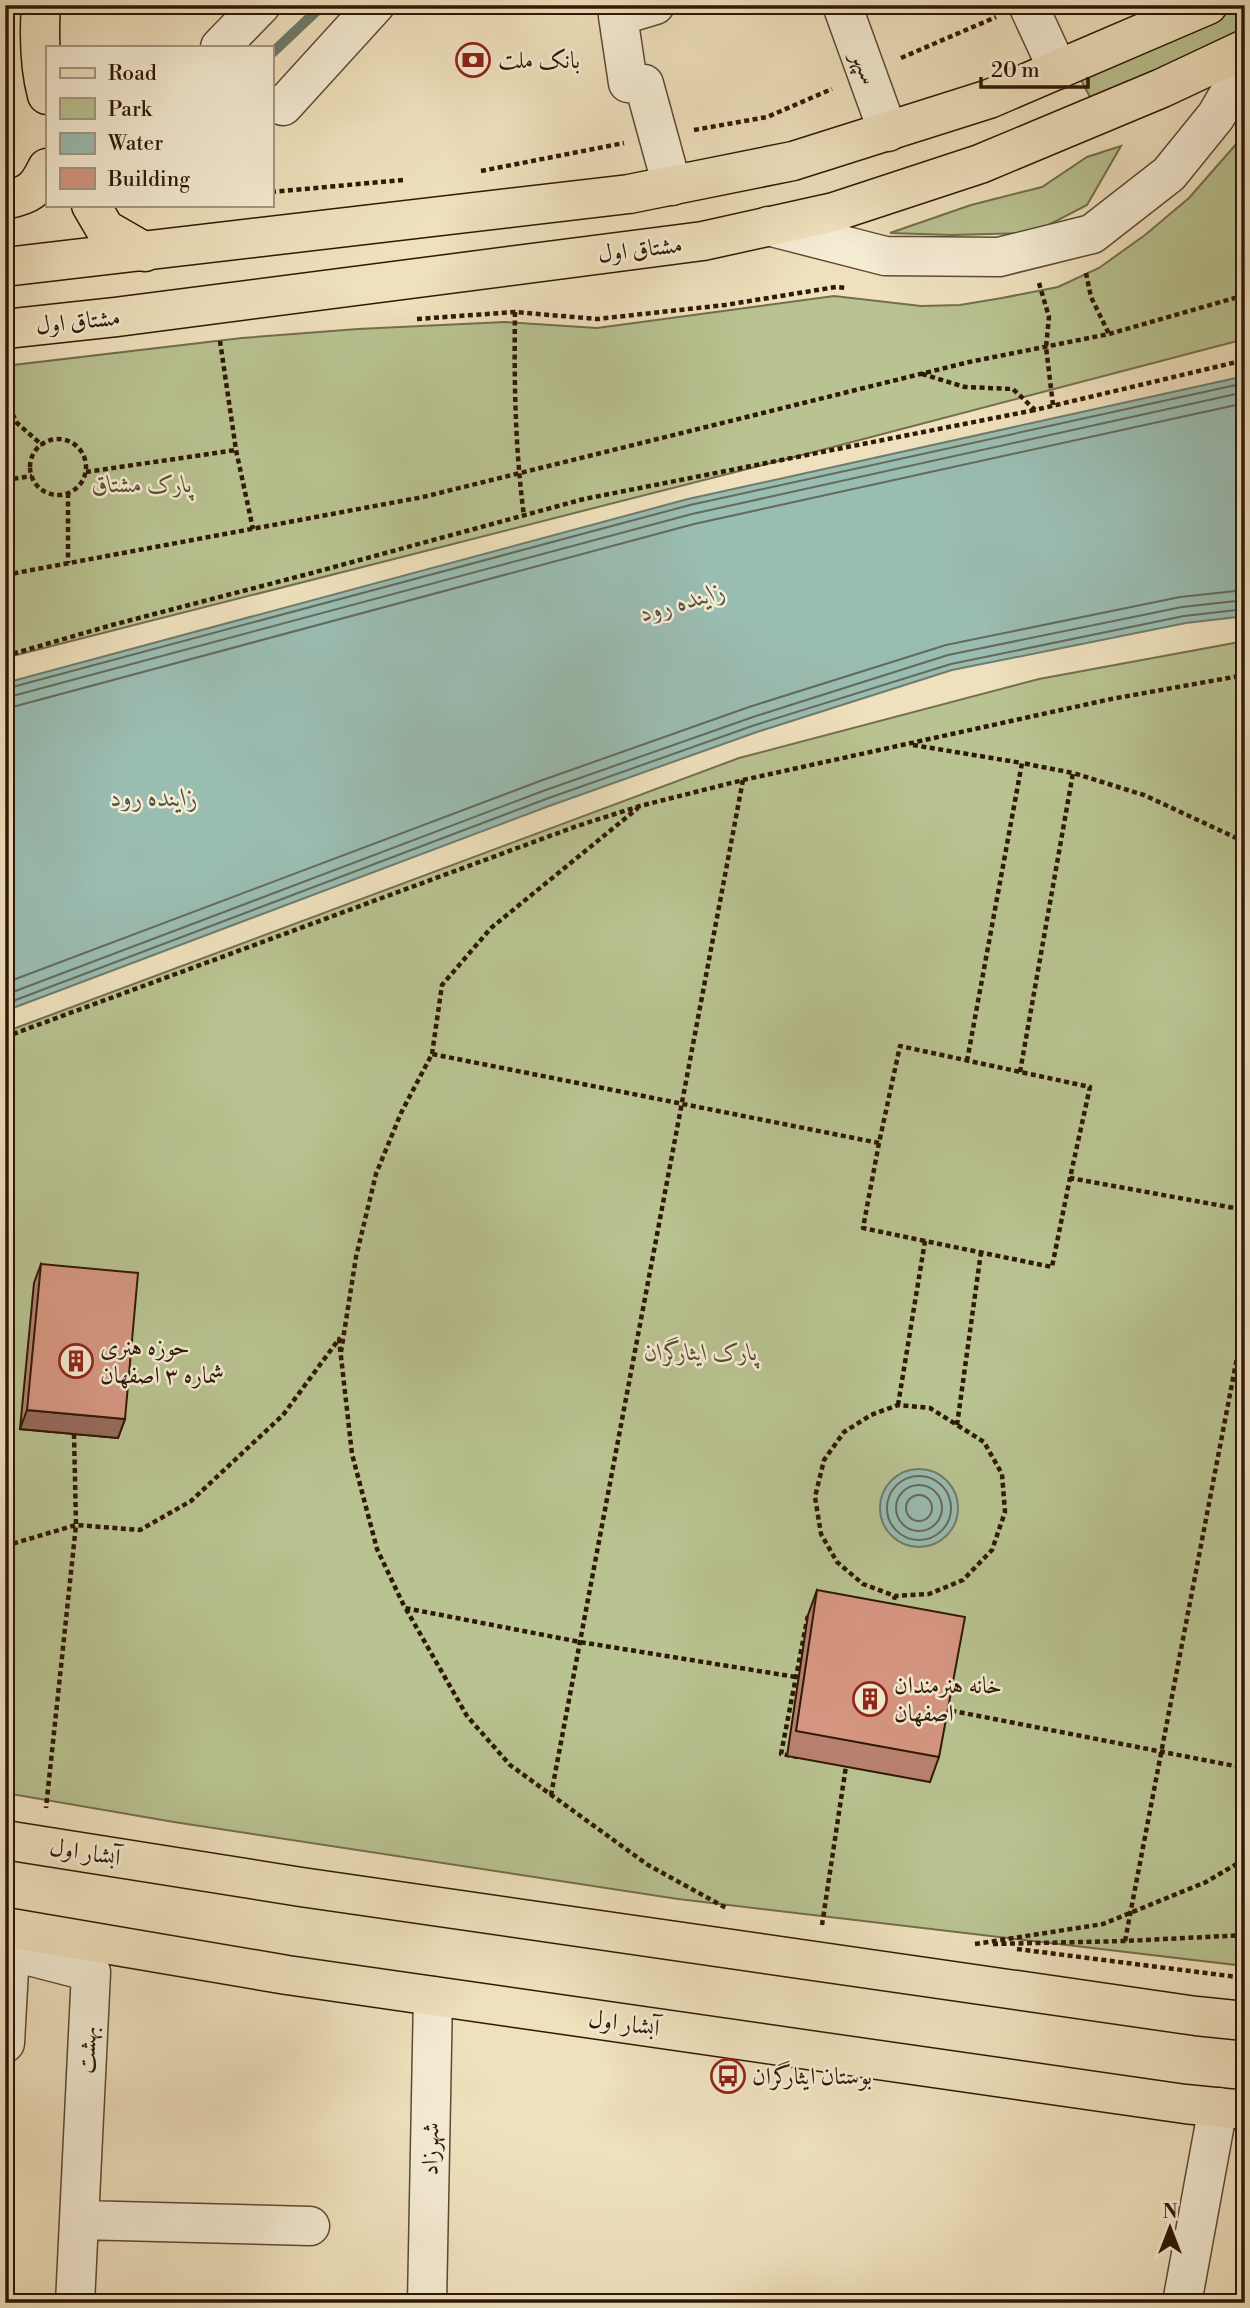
<svg xmlns="http://www.w3.org/2000/svg" width="1250" height="2308" font-family="'Libre Bodoni',Amiri,serif">
<style>
.green{fill:#b9c391;stroke:#746e4c;stroke-width:2}
.water{fill:#9abdb2;stroke:#6f7b6d;stroke-width:2}
.lines{fill:none;stroke-linecap:round;stroke-linejoin:round}
.shore{stroke:#646a5c;stroke-width:2}
.stream{stroke:#6f7b6d;stroke-width:10}
.minor-casing{stroke:#5e4a34;stroke-width:41}
.major-casing{stroke:#2e1806;stroke-width:41}
.path{stroke:#2e1806;stroke-width:4.5;stroke-dasharray:5 3.5;stroke-linecap:butt}
.minor{stroke:#f5ecd4;stroke-width:38}
.major{stroke:#efe1bd;stroke-width:38}
.wall{fill:#b98270;stroke:#2e1806;stroke-width:2}
.shaded-wall{fill:#966a5b;stroke:#2e1806;stroke-width:2}
.building{fill:#d79782;stroke:#2e1806;stroke-width:2}
.labels{text-anchor:middle;stroke-width:5;stroke-linejoin:round;paint-order:stroke}
.poi-label{font-size:24px;fill:#2e1806;stroke:#f5ecd4;text-anchor:start}
.street-label{font-size:24px;fill:#2e1806;stroke:#f5ecd4}
.park-label{font-size:24px;font-style:italic;fill:#584b30;stroke:#f5ecd4}
.water-label{font-size:26px;font-style:italic;fill:#545242;stroke:#f5ecd4}
</style>
<rect width="100%" height="100%" fill="#efe1bd"/>
<filter id="stains"><feTurbulence type="fractalNoise" baseFrequency=".00286" numOctaves="4"/><feColorMatrix values="0 0 0 0 .2 0 0 0 0 .09 0 0 0 0 .02 0 0 0 .5 -.17"/></filter>
<radialGradient id="worn" r=".72"><stop offset=".6" stop-color="#630" stop-opacity="0"/><stop offset="1" stop-color="#630" stop-opacity=".3"/></radialGradient>
<path class="green" d="M 1227,5 L 1245,5 L 1245,33 L 1092,101 L 1079,76 Z
M 1245,134 L 1245,339 L 814,452 L 5,658 L 5,366 L 242,338 L 358,329 L 505,322 L 597,328 L 834,296 L 921,306 L 960,305 L 1002,298 L 1058,287 L 1099,268 L 1145,235 L 1189,198 Z
M 1121,146 L 1087,205 L 1033,233 L 951,235 L 890,233 L 971,205 L 1042,187 L 1087,157 Z
M 1245,641 L 1245,1966 L 678,1899 L 174,1822 L 5,1793 L 5,1032 L 739,758 L 1039,679 Z"/>
<path class="water" d="M 1245,376 L 1245,616 L 1186,623 L 952,670 L 757,732 L 549,806 L 5,1011 L 5,683 L 688,499 Z
M880 1508a39 39 0 1 1 78 0a39 39 0 1 1-78 0Z"/>
<g class="lines">
<path class="shore" d="M 5,689 L 690,505 L 1245,383
M 5,698 L 692,514 L 1245,392
M 5,709 L 694,524 L 1245,403
M 5,983 L 540,781 L 749,707 L 946,645 L 1180,597 L 1245,590
M 5,995 L 543,791 L 753,717 L 948,655 L 1182,607 L 1245,600
M 5,1004 L 546,799 L 755,725 L 951,664 L 1184,616 L 1245,609
M887 1508a32 32 0 1 1 64 0a32 32 0 1 1-64 0Z
M896 1508a23 23 0 1 1 46 0a23 23 0 1 1-46 0Z
M906 1508a13 13 0 1 1 26 0a13 13 0 1 1-26 0Z"/>
<path class="stream" d="M 271,54 L 323,5"/>
<g class="minor-casing">
<path id="minor" d="M 655,5 L 618,16 L 628,83 L 644,84 L 672,186
M 842,5 L 888,132
M 1028,5 L 1058,70
M 220,47 L 261,5
M 283,106 L 375,5
M 768,226 L 885,256 L 999,257 L 1092,234 L 1169,174 L 1216,116 L 1245,66
M 5,1948 L 10,1951 L 91,1972 L 75,2303
M 5,2043 L 10,1951
M 79,2220 L 310,2226
M 427,2303 L 433,1996
M 1182,2303 L 1218,2107"/>
</g>
<g class="major-casing">
<path id="major" d="M 41,5 C 39,35 39,66 47,95
M 5,200 C 29,195 36,191 47,168
M 91,205 L 105,229 L 145,252
M 5,267 L 629,194 L 793,161 L 989,99 L 1208,5
M 5,329 L 116,317 L 703,241 L 834,212 L 980,164 L 1162,88 L 1245,49
M 5,1840 L 301,1887 L 1196,2016 L 1245,2021
M 5,1927 L 287,1975 L 1185,2104 L 1245,2110"/>
</g>
<path class="path" d="M 901,58 L 996,17
M 694,130 L 767,117 L 832,89
M 481,171 L 624,143
M 271,192 L 403,180
M 1086,273 L 1091,297 L 1109,334
M 1039,283 L 1049,317 L 1046,347 L 1053,405
M 515,312 C 514,381 515,448 524,516
M 417,319 L 515,312 L 597,319 L 725,305 L 836,287 L 847,288
M 220,341 L 236,450 L 253,529
M 9,365 L 5,399 L 17,423 L 42,445
M 922,374 L 965,387 L 1013,389 L 1035,410 L 1245,360
M30 467a28 28 0 1 1 56 0a28 28 0 1 1-56 0Z
M 86,472 L 236,450
M 5,480 L 32,476
M 68,493 L 68,563
M 5,575 L 423,497 L 969,362 L 1109,334 L 1245,295
M 5,656 L 112,625 L 312,573 L 584,499 L 1035,410
M 913,745 L 1022,763
M 743,780 L 1111,699 L 1245,675
M 5,1037 L 577,826 L 640,806 L 743,780 L 551,1795
M 432,1054 L 442,985 L 491,928 L 638,808
M 967,1061 L 1022,763 L 1073,773
M 1020,1072 L 1073,773 L 1144,795 L 1245,842
M 879,1143 L 863,1228 L 925,1241
M 341,1352 L 356,1257 L 376,1174 L 401,1113 L 432,1054 L 879,1143 L 900,1046 L 1090,1087 L 1070,1178 L 1245,1210
M 898,1405 L 925,1241 L 1052,1267 L 1070,1178
M 957,1425 L 981,1252
M 74,1434 L 76,1525 L 140,1530 L 191,1501 L 283,1415 L 339,1339 L 352,1454 L 377,1549 L 405,1608 L 580,1642 L 796,1677
M 5,1546 L 76,1525 L 46,1808
M 892,1608 L 895,1596 L 863,1584 L 837,1562 L 821,1534 L 815,1497 L 824,1460 L 844,1432 L 871,1415 L 898,1405 L 930,1408 L 984,1442 L 1002,1474 L 1005,1512 L 992,1550 L 963,1580 L 929,1594 L 895,1596
M 406,1609 L 467,1716 L 510,1765 L 648,1865 L 728,1909
M 943,1709 L 1245,1768
M 798,1757 L 781,1754 L 808,1615 L 812,1616
M 822,1925 L 846,1766
M 1125,1941 L 1245,1316
M 975,1944 L 1103,1924 L 1206,1882 L 1245,1859
M 993,1944 L 1125,1941 L 1245,1935
M 1017,1949 L 1245,1978"/>
<use href="#minor" class="minor"/>
<use href="#major" class="major"/>
</g>
<path class="wall" d="M 41,1264 L 125,1419 L 118,1438 L 20,1429 L 34,1283 Z
M 817,1590 L 939,1757 L 930,1782 L 787,1756 L 808,1615 Z"/>
<path class="shaded-wall" d="M 27,1410 L 125,1419 L 118,1438 L 20,1429 Z"/>
<path class="building" d="M 41,1264 L 138,1273 L 125,1419 L 27,1410 Z
M 817,1590 L 965,1617 L 939,1757 L 796,1731 Z
M 5,1982 L 6,1983 L 6,2084 L 5,2084 Z"/>
<defs>
<g id="bank-ring" transform="scale(1.75)"><circle r="9.5" fill="#f5ecd4" stroke="#8f2418" stroke-width="1.5"/><path d="M-6-4H6V4H-6ZM0-2.3a2.3 2.3 0 1 0 0 4.6a2.3 2.3 0 1 0 0-4.6Z" fill="#8f2418"/></g>
<g id="building-ring" transform="scale(1.75)"><circle r="9.5" fill="#f5ecd4" stroke="#8f2418" stroke-width="1.5"/><path d="M-4-6H4V6H1V3H-1V6H-4ZM-2.5-4.3h1.7v1.8h-1.7ZM.8-4.3h1.7v1.8H.8ZM-2.5-1h1.7V.8h-1.7ZM.8-1h1.7V.8H.8Z" fill="#8f2418"/></g>
<g id="bus-ring" transform="scale(1.75)"><circle r="9.5" fill="#f5ecd4" stroke="#8f2418" stroke-width="1.5"/><path d="M-5-6H5V4H4V6H2V4H-2V6H-4V4H-5ZM-3.5-4V0h7V-4ZM-3.5 1.2v1.5H-2V1.2ZM2 1.2v1.5H3.5V1.2Z" fill="#8f2418"/></g>
</defs>
<g fill-rule="evenodd">
<use href="#bank-ring" x="473" y="60"/>
<use href="#building-ring" x="76" y="1361"/>
<use href="#building-ring" x="870" y="1699"/>
<use href="#bus-ring" x="728" y="2076"/>
</g>
<g class="labels">
<g class="poi-label">
<text x="498" y="68">بانک ملت</text>
<text x="100" y="1355">حوزه هنری<tspan x="100" dy="28">شماره ۳ اصفهان</tspan></text>
<text x="894" y="1693">خانه هنرمندان<tspan x="894" dy="28">اصفهان</tspan></text>
<text x="752" y="2084">بوستان ایثارگران</text>
</g>
<g class="street-label">
<text transform="translate(865 68) rotate(70)" y="8">سپهر</text>
<text transform="translate(640 249) rotate(-7)" y="8">مشتاق اول</text>
<text transform="translate(78 321) rotate(-6)" y="8">مشتاق اول</text>
<text transform="translate(85 1852) rotate(9)" y="8">آبشار اول</text>
<text transform="translate(624 2023) rotate(8)" y="8">آبشار اول</text>
<text transform="translate(87 2050) rotate(-87)" y="8">بهشت</text>
<text transform="translate(430 2149) rotate(-89)" y="8">شهرزاد</text>
</g>
<g class="park-label">
<text x="142" y="492">پارک مشتاق</text>
<text x="701" y="1360">پارک ایثارگران</text>
</g>
<g class="water-label">
<text transform="translate(682 601) rotate(-16)" y="9">زاینده رود</text>
<text x="154" y="806">زاینده رود</text>
</g>
</g>
<rect width="1250" height="2308" fill="none" stroke="#efe1bd" stroke-width="28"/>
<rect x="7" y="7" width="1236" height="2294" fill="none" stroke="#2e1806" stroke-width="3.5"/>
<rect x="14" y="14" width="1222" height="2280" fill="none" stroke="#2e1806" stroke-width="2"/>
<rect x="46" y="46" width="228" height="161" fill="#f5ecd4" stroke="#a59782" stroke-width="2"/>
<rect x="60" y="68" width="35" height="10" fill="#efe1bd" stroke="#a59782" stroke-width="2"/>
<text x="108" y="80" font-size="21" fill="#2e1806">Road</text>
<rect x="60" y="98" width="35" height="21" fill="#b9c391" stroke="#a59782" stroke-width="2"/>
<text x="108" y="116" font-size="21" fill="#2e1806">Park</text>
<rect x="60" y="133" width="35" height="21" fill="#9abdb2" stroke="#a59782" stroke-width="2"/>
<text x="108" y="150" font-size="21" fill="#2e1806">Water</text>
<rect x="60" y="168" width="35" height="21" fill="#d79782" stroke="#a59782" stroke-width="2"/>
<text x="108" y="186" font-size="21" fill="#2e1806">Building</text>
<g transform="translate(1170 2228)" stroke="#f5ecd4" stroke-width="5" paint-order="stroke">
<path d="M0-5L12 26L0 18L-12 26Z" fill="#2e1806"/>
<text y="-10" font-size="19" font-weight="bold" text-anchor="middle" fill="#2e1806">N</text>
</g>
<path d="M981 77v10h107v-10" fill="none" stroke="#2e1806" stroke-width="3.5"/>
<text x="991" y="77" font-size="21" fill="#2e1806" stroke="#f5ecd4" stroke-width="5" paint-order="stroke">20 m</text>
<rect width="100%" height="100%" filter="url(#stains)"/>
<rect width="100%" height="100%" fill="url(#worn)"/>
</svg>
